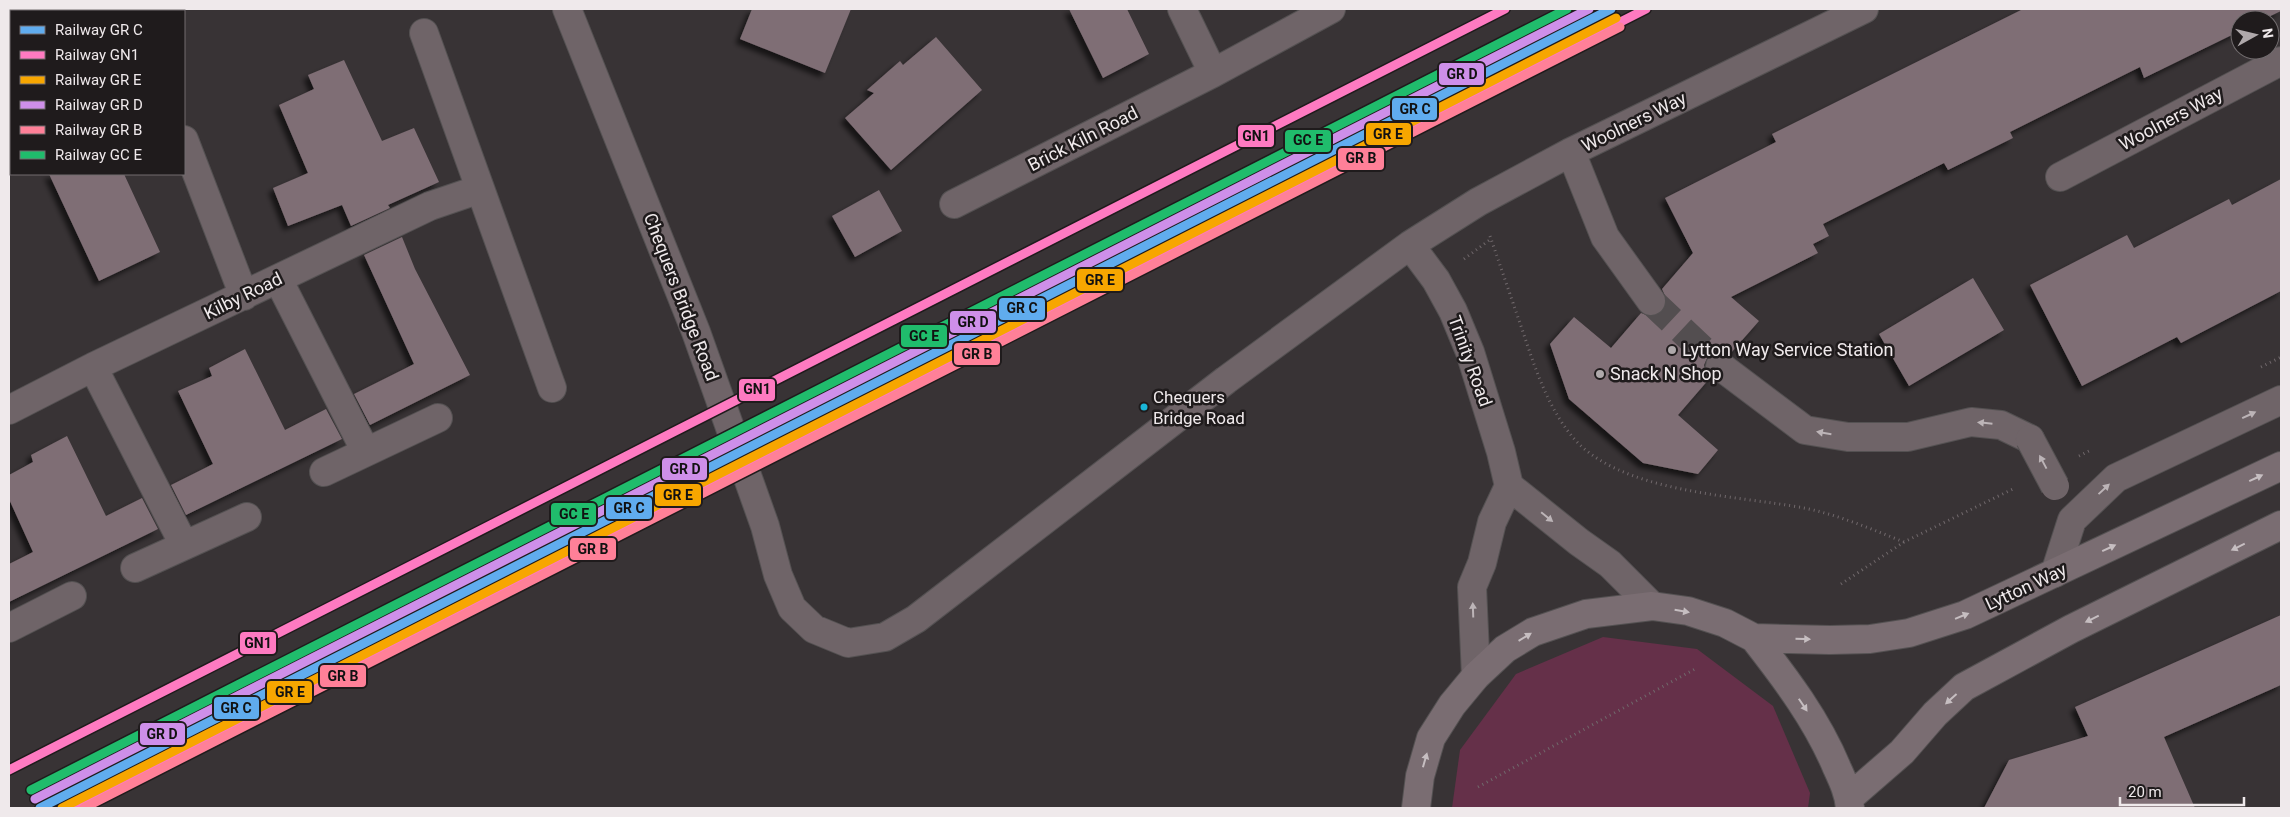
<svg xmlns="http://www.w3.org/2000/svg" width="2290" height="817" font-family="Roboto,sans-serif">
<style>
.green{fill:#653049}
.building{fill:#7f6e75;filter:url(#shadow)}
.lines{fill:none;stroke-linecap:round;stroke-linejoin:round}
.minor-tunnel{stroke:#534e50;stroke-width:28;stroke-dasharray:28 14;stroke-linecap:butt}
.minor-casing{stroke:#545152;stroke-width:30}
.major-casing{stroke:#545152;stroke-width:30}
.path{stroke:#71696c;stroke-width:3;stroke-dasharray:1 4;stroke-linecap:butt}
.minor{stroke:#6f6468;stroke-width:28}
.major{stroke:#7a6d72;stroke-width:28}
.minor-bridge-casing{stroke:#545152;stroke-width:30;stroke-linecap:butt}
.minor-bridge{stroke:#6f6468;stroke-width:28}
.rail-1-casing{stroke:#1f1b1c;stroke-width:12}
.rail-2-casing{stroke:#1f1b1c;stroke-width:12}
.rail-3-casing{stroke:#1f1b1c;stroke-width:12}
.rail-4-casing{stroke:#1f1b1c;stroke-width:12}
.rail-5-casing{stroke:#1f1b1c;stroke-width:12}
.rail-6-casing{stroke:#1f1b1c;stroke-width:12}
.rail-1{stroke:#60acee;stroke-width:9}
.rail-2{stroke:#fe7ac1;stroke-width:9}
.rail-3{stroke:#f7a600;stroke-width:9}
.rail-4{stroke:#ce8fe9;stroke-width:9}
.rail-5{stroke:#ff8098;stroke-width:9}
.rail-6{stroke:#20bc6c;stroke-width:9}
.oneway{fill:#bcb4b7}
.oneway2{fill:#c6bec1}
.poi-dot{fill:#afa9ab;stroke:#1f1b1c;stroke-width:2}
.bus-dot{fill:#1ab6d8;stroke:#1f1b1c;stroke-width:2}
.labels{text-anchor:middle;stroke-width:5;stroke-linejoin:round;paint-order:stroke}
.bus-label{font-size:17px;fill:#efe9eb;stroke:#1f1b1c;text-anchor:start}
.street-label{font-size:18px;fill:#efe9eb;stroke:#1f1b1c}
.poi-label{font-size:18px;fill:#efe9eb;stroke:#1f1b1c;text-anchor:start}
.line-badge{stroke:#1f1b1c;stroke-width:2}
.pale-badge-label{font-size:14px;text-anchor:middle;font-weight:bold;fill:#111}
</style>
<defs>
<filter id="shadow"><feDropShadow dx="-4.5" dy="4.5" stdDeviation="2.5" flood-color="#0009"/></filter>
</defs>
<rect width="100%" height="100%" fill="#383335"/>
<path class="green" d="M 1603,637 L 1697,649 L 1773,706 L 1810,793 L 1808,808 L 1452,808 L 1460,750 L 1516,674 Z"/>
<path class="building" d="M 752,9 L 851,9 L 825,73 L 740,39 Z
M 1069,9 L 1127,9 L 1149,54 L 1103,78 Z
M 2023,9 L 2281,9 L 2281,11 L 2262,20 L 2240,20 L 2240,31 L 2144,78 L 2140,67 L 2010,132 L 2013,138 L 1948,170 L 1944,163 L 1823,224 L 1829,236 L 1813,244 L 1818,253 L 1731,297 L 1759,321 L 1730,354 L 1721,350 L 1713,352 L 1708,356 L 1704,365 L 1706,373 L 1710,378 L 1678,415 L 1718,450 L 1698,474 L 1643,463 L 1569,399 L 1550,344 L 1574,317 L 1611,348 L 1641,313 L 1652,317 L 1660,313 L 1665,308 L 1667,300 L 1662,289 L 1693,253 L 1665,198 L 1776,142 L 1772,134 Z
M 936,37 L 982,90 L 891,170 L 845,118 L 874,93 L 867,90 L 900,61 L 903,65 Z
M 344,60 L 382,141 L 414,128 L 439,182 L 388,205 L 390,208 L 351,226 L 342,205 L 288,226 L 273,188 L 308,173 L 279,105 L 314,89 L 308,75 Z
M 49,174 L 124,174 L 160,252 L 99,281 Z
M 2281,179 L 2281,291 L 2181,343 L 2177,337 L 2082,386 L 2030,285 L 2127,235 L 2134,248 L 2229,199 L 2232,205 Z
M 879,190 L 902,231 L 855,257 L 832,216 Z
M 402,237 L 415,269 L 470,375 L 370,425 L 354,394 L 414,364 L 364,255 Z
M 1973,278 L 2004,330 L 1909,386 L 1879,334 Z
M 245,349 L 285,430 L 326,409 L 342,439 L 186,515 L 171,485 L 213,464 L 178,391 L 212,376 L 209,368 Z
M 67,436 L 106,516 L 142,498 L 158,529 L 9,602 L 9,564 L 33,552 L 9,499 L 9,475 L 33,462 L 31,455 Z
M 2281,615 L 2281,685 L 2164,737 L 2195,808 L 1984,808 L 2009,760 L 2088,736 L 2075,707 Z"/>
<g class="lines">
<path class="minor-tunnel" d="M 1651,301 L 1720,366"/>
<g class="minor-casing">
<path id="minor" d="M 122,9 L 123,11
M 567,9 L 696,332 L 765,526 L 778,575 L 792,608 L 814,629 L 848,643 L 885,637 L 916,619 L 1226,380 L 1410,245 L 1478,202 L 1571,152 L 1864,9
M 1182,9 L 1213,73 L 1331,9
M 424,33 L 552,388
M 184,140 L 244,296
M 1571,152 L 1605,237 L 1651,301
M 2060,177 L 2281,61
M 954,204 L 1213,73
M 1410,245 L 1436,280 L 1453,311 L 1470,352 L 1501,452 L 1509,486 L 1492,522 L 1482,563 L 1472,587 L 1476,676
M 278,279 L 366,452
M 1720,366 L 1805,430 L 1848,437 L 1908,437 L 1971,422 L 2001,425 L 2030,439
M 93,367 L 184,545
M 9,410 L 93,367 L 430,206 L 480,189
M 324,472 L 438,418
M 1509,486 L 1579,542 L 1610,564 L 1652,606
M 135,568 L 247,517
M 2055,573 L 2072,520 L 2116,478 L 2281,400
M 9,628 L 72,596"/>
</g>
<g class="major-casing">
<path id="major" d="M 1754,638 C 1786,679 1817,720 1837,768 C 1843,781 1849,794 1850,808
M 1849,798 L 1902,752 L 1935,714 L 1964,687 L 2071,629 L 2281,525
M 1416,808 L 1420,776 L 1431,738 L 1452,705 L 1476,676 L 1505,649 L 1533,632 L 1586,614 L 1652,606 L 1688,611 L 1725,623 L 1754,638 L 1830,640 L 1870,639 L 1909,633 L 1965,615 L 2281,466"/>
</g>
<path class="path" d="M 1490,236 C 1501,268 1512,300 1523,332 C 1535,368 1547,405 1571,435 C 1616,493 1735,495 1804,508 C 1839,515 1871,529 1904,542
M 1464,259 L 1491,239
M 2261,367 L 2281,357
M 2079,456 L 2091,450
M 1841,584 L 1904,542 L 2015,488
M 1478,787 L 1695,669"/>
<use href="#minor" class="minor"/>
<use href="#major" class="major"/>
<g class="minor-bridge-casing">
<path id="minor-bridge" d="M 2030,439 L 2055,486"/>
</g>
<use href="#minor-bridge" class="minor-bridge"/>
<g class="rail-1-casing">
<path id="rail-1" d="M 40,808 L 1611,9"/>
</g>
<g class="rail-2-casing">
<path id="rail-2" d="M 9,770 L 1505,9
M 75,808 L 1646,9"/>
</g>
<g class="rail-3-casing">
<path id="rail-3" d="M 62,808 L 1616,18"/>
</g>
<g class="rail-4-casing">
<path id="rail-4" d="M 35,799 L 1589,9"/>
</g>
<g class="rail-5-casing">
<path id="rail-5" d="M 84,808 L 1620,27"/>
</g>
<g class="rail-6-casing">
<path id="rail-6" d="M 31,790 L 1567,9"/>
</g>
<use href="#rail-1" class="rail-1"/>
<use href="#rail-2" class="rail-2"/>
<use href="#rail-3" class="rail-3"/>
<use href="#rail-4" class="rail-4"/>
<use href="#rail-5" class="rail-5"/>
<use href="#rail-6" class="rail-6"/>
</g>
<defs><path id="oneway-solid" d="M-6-.8H1V-3.2L6.5 0L1 3.2V.8H-6Z" transform="scale(1.25)"/></defs>
<g class="oneway">
<use href="#oneway-solid" transform="translate(2249 415) rotate(-25)"/>
<use href="#oneway-solid" transform="translate(1985 423) rotate(-174)"/>
<use href="#oneway-solid" transform="translate(1824 433) rotate(-170)"/>
<use href="#oneway-solid" transform="translate(2043 462) rotate(-118)"/>
<use href="#oneway-solid" transform="translate(2104 489) rotate(-43)"/>
<use href="#oneway-solid" transform="translate(1547 517) rotate(39)"/>
<use href="#oneway-solid" transform="translate(1473 610) rotate(-92)"/>
</g>
<g class="oneway2">
<use href="#oneway-solid" transform="translate(2256 478) rotate(-25)"/>
<use href="#oneway-solid" transform="translate(2238 547) rotate(154)"/>
<use href="#oneway-solid" transform="translate(2109 548) rotate(-25)"/>
<use href="#oneway-solid" transform="translate(1682 611) rotate(10)"/>
<use href="#oneway-solid" transform="translate(1962 616) rotate(-22)"/>
<use href="#oneway-solid" transform="translate(2092 619) rotate(154)"/>
<use href="#oneway-solid" transform="translate(1525 637) rotate(-31)"/>
<use href="#oneway-solid" transform="translate(1803 639) rotate(2)"/>
<use href="#oneway-solid" transform="translate(1951 699) rotate(138)"/>
<use href="#oneway-solid" transform="translate(1803 705) rotate(56)"/>
<use href="#oneway-solid" transform="translate(1425 760) rotate(-74)"/>
</g>
<g class="poi-dot">
<circle cx="1672" cy="350" r="5"/>
<circle cx="1600" cy="374" r="5"/>
</g>
<circle class="bus-dot" cx="1144" cy="407" r="4.5"/>
<g class="labels">
<g class="bus-label">
<text x="1153" y="403">Chequers<tspan x="1153" dy="21">Bridge Road</tspan></text>
</g>
<g class="street-label">
<text transform="translate(2171 119) rotate(-28)" y="6">Woolners Way</text>
<text transform="translate(1634 122) rotate(-26)" y="6">Woolners Way</text>
<text transform="translate(1083 139) rotate(-27)" y="6">Brick Kiln Road</text>
<text transform="translate(243 296) rotate(-26)" y="6">Kilby Road</text>
<text transform="translate(681 297) rotate(69)" y="6">Chequers Bridge Road</text>
<text transform="translate(1470 361) rotate(70)" y="6">Trinity Road</text>
<text transform="translate(2026 587) rotate(-25)" y="6">Lytton Way</text>
</g>
<g class="poi-label">
<text x="1682" y="356">Lytton Way Service Station</text>
<text x="1610" y="380">Snack N Shop</text>
</g>
</g>
<g class="line-badge">
<rect x="1438" y="62" width="47" height="24" rx="5" fill="#ce8fe9"/>
<rect x="1391" y="97" width="47" height="24" rx="5" fill="#60acee"/>
<rect x="1365" y="122" width="47" height="24" rx="5" fill="#f7a600"/>
<rect x="1237" y="124" width="38" height="24" rx="5" fill="#fe7ac1"/>
<rect x="1284" y="129" width="48" height="24" rx="5" fill="#20bc6c"/>
<rect x="1337" y="147" width="48" height="24" rx="5" fill="#ff8098"/>
<rect x="1076" y="268" width="48" height="24" rx="5" fill="#f7a600"/>
<rect x="998" y="297" width="48" height="24" rx="5" fill="#60acee"/>
<rect x="949" y="310" width="48" height="24" rx="5" fill="#ce8fe9"/>
<rect x="900" y="324" width="48" height="24" rx="5" fill="#20bc6c"/>
<rect x="953" y="342" width="48" height="24" rx="5" fill="#ff8098"/>
<rect x="738" y="378" width="38" height="24" rx="5" fill="#fe7ac1"/>
<rect x="661" y="457" width="47" height="24" rx="5" fill="#ce8fe9"/>
<rect x="654" y="483" width="48" height="24" rx="5" fill="#f7a600"/>
<rect x="605" y="496" width="48" height="24" rx="5" fill="#60acee"/>
<rect x="550" y="502" width="47" height="24" rx="5" fill="#20bc6c"/>
<rect x="569" y="537" width="48" height="24" rx="5" fill="#ff8098"/>
<rect x="239" y="631" width="38" height="24" rx="5" fill="#fe7ac1"/>
<rect x="319" y="664" width="48" height="24" rx="5" fill="#ff8098"/>
<rect x="266" y="680" width="47" height="24" rx="5" fill="#f7a600"/>
<rect x="213" y="696" width="47" height="24" rx="5" fill="#60acee"/>
<rect x="139" y="722" width="47" height="24" rx="5" fill="#ce8fe9"/>
</g>
<g class="pale-badge-label">
<text x="1462" y="79">GR D</text>
<text x="1415" y="114">GR C</text>
<text x="1388" y="139">GR E</text>
<text x="1256" y="141">GN1</text>
<text x="1308" y="145">GC E</text>
<text x="1361" y="163">GR B</text>
<text x="1100" y="285">GR E</text>
<text x="1022" y="313">GR C</text>
<text x="973" y="327">GR D</text>
<text x="924" y="341">GC E</text>
<text x="977" y="359">GR B</text>
<text x="757" y="394">GN1</text>
<text x="685" y="474">GR D</text>
<text x="678" y="500">GR E</text>
<text x="629" y="513">GR C</text>
<text x="574" y="519">GC E</text>
<text x="593" y="554">GR B</text>
<text x="258" y="648">GN1</text>
<text x="343" y="681">GR B</text>
<text x="290" y="697">GR E</text>
<text x="236" y="713">GR C</text>
<text x="162" y="739">GR D</text>
</g>
<rect width="2290" height="817" fill="none" stroke="#efe9eb" stroke-width="20"/>
<rect x="10" y="10" width="175" height="165" fill="#1f1b1c" stroke="#726d6f"/>
<rect x="20" y="26" width="25" height="8" fill="#60acee" stroke="#726d6f"/>
<text x="55" y="35" font-size="15" fill="#efe9eb">Railway GR C</text>
<rect x="20" y="51" width="25" height="8" fill="#fe7ac1" stroke="#726d6f"/>
<text x="55" y="60" font-size="15" fill="#efe9eb">Railway GN1</text>
<rect x="20" y="76" width="25" height="8" fill="#f7a600" stroke="#726d6f"/>
<text x="55" y="85" font-size="15" fill="#efe9eb">Railway GR E</text>
<rect x="20" y="101" width="25" height="8" fill="#ce8fe9" stroke="#726d6f"/>
<text x="55" y="110" font-size="15" fill="#efe9eb">Railway GR D</text>
<rect x="20" y="126" width="25" height="8" fill="#ff8098" stroke="#726d6f"/>
<text x="55" y="135" font-size="15" fill="#efe9eb">Railway GR B</text>
<rect x="20" y="151" width="25" height="8" fill="#20bc6c" stroke="#726d6f"/>
<text x="55" y="160" font-size="15" fill="#efe9eb">Railway GC E</text>
<g transform="translate(2255 35) rotate(82)"><circle r="24" fill="#1f1b1c" stroke="#726d6f"/>
<path d="M0-4L9 19L0 12L-9 19Z" fill="#afa9ab"/>
<text y="-8" font-size="14" font-weight="bold" text-anchor="middle" fill="#efe9eb">N</text>
</g>
<path d="M2120 797v8h124v-8" fill="none" stroke="#efe9eb" stroke-width="2.5"/>
<text x="2128" y="797" font-size="15" fill="#efe9eb" stroke="#1f1b1c" stroke-width="4" paint-order="stroke">20 m</text>
</svg>
